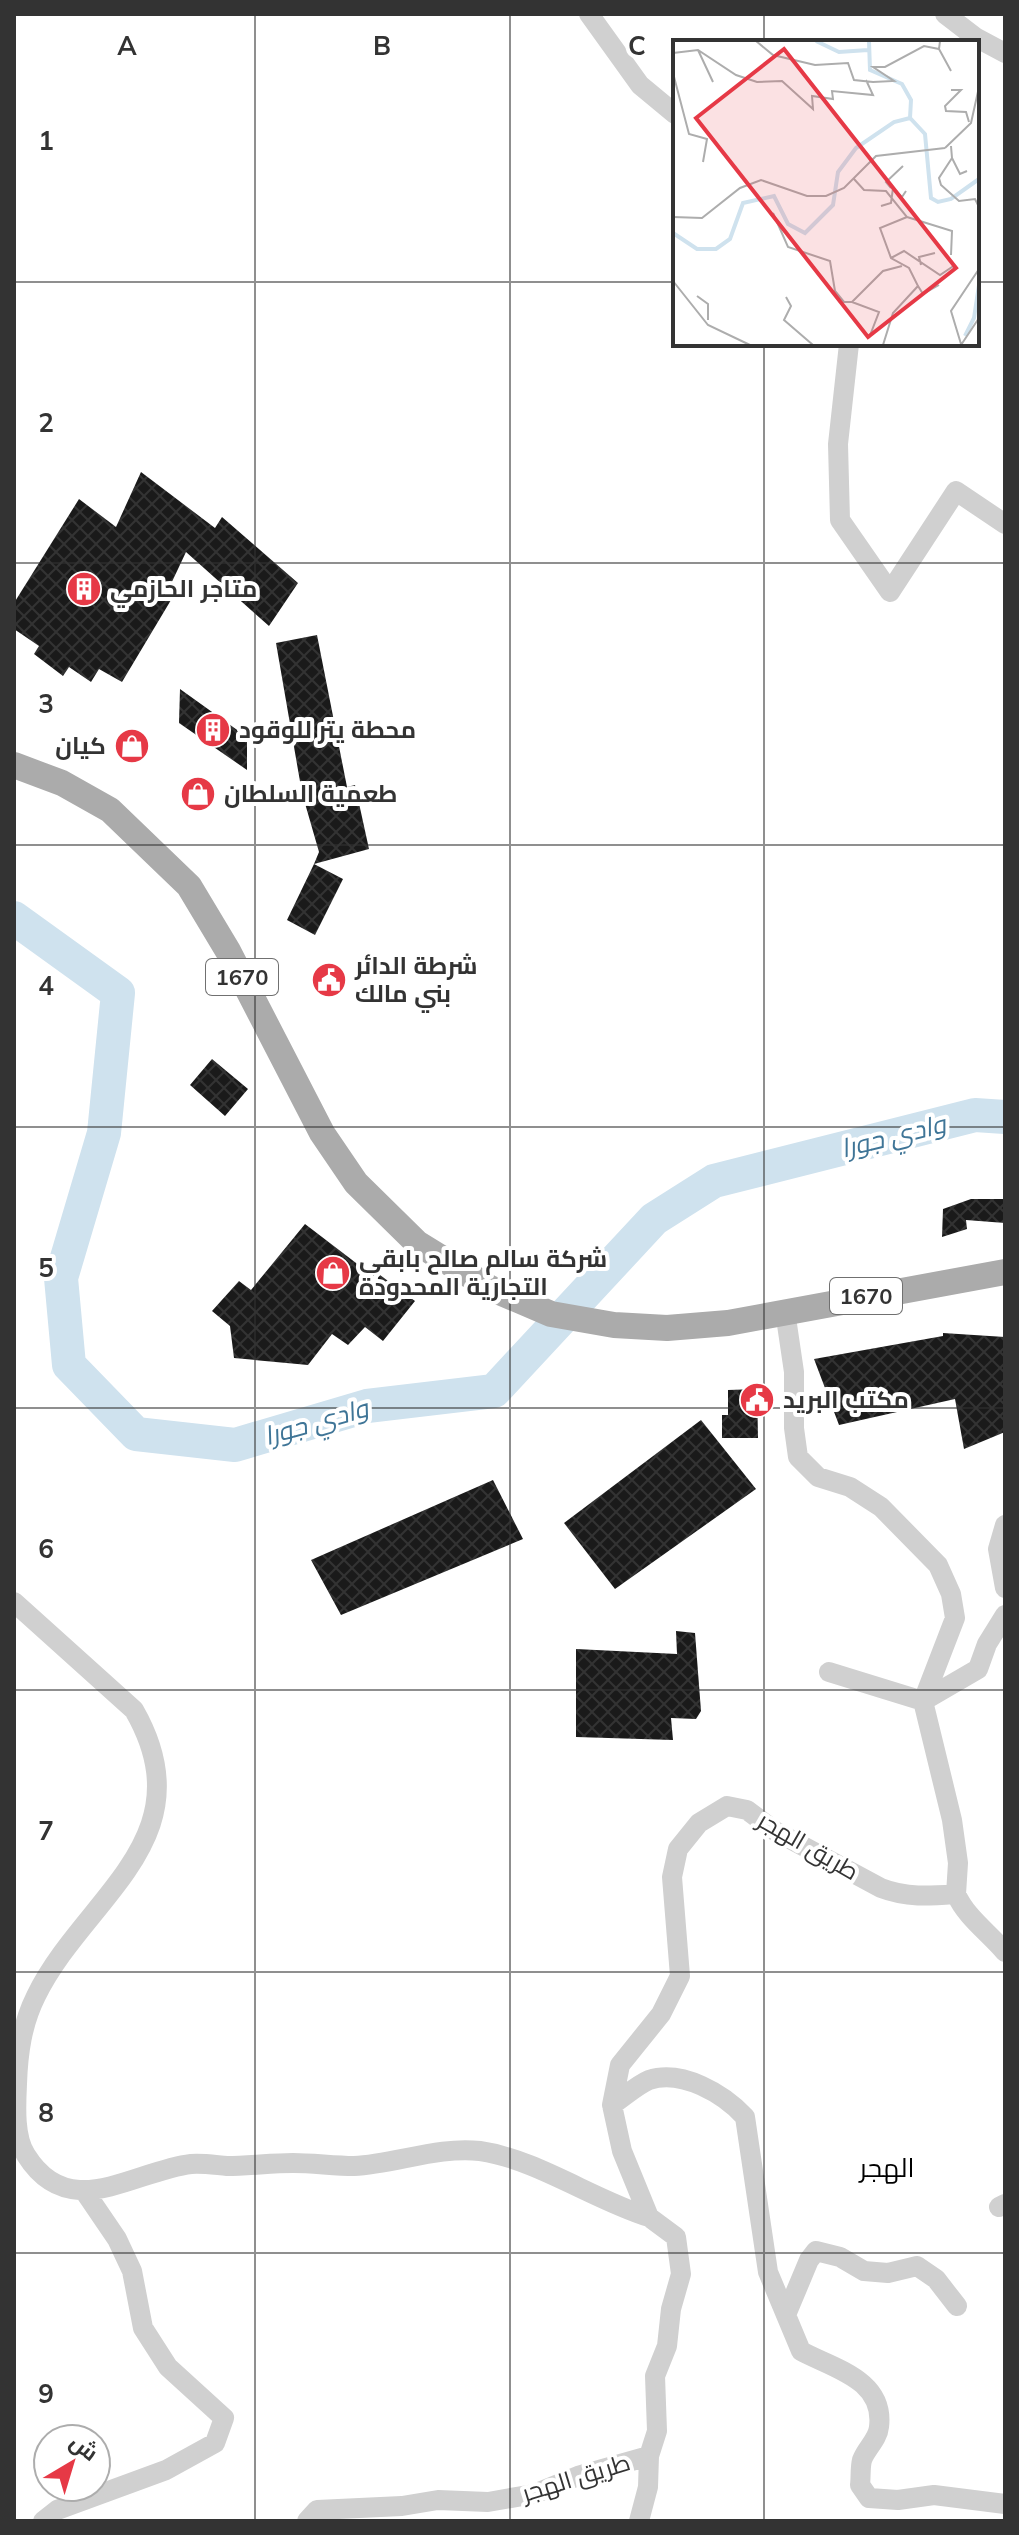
<svg xmlns="http://www.w3.org/2000/svg" width="1019" height="2535" font-family="Mulish,Cairo,sans-serif">
<style>
.lines{fill:none;stroke-linecap:round;stroke-linejoin:round}
.river{stroke:#cfe2ee;stroke-width:34}
.building{fill:url(#building-cross-hatch)}
.minor{stroke:#d0d0d0;stroke-width:20}
.major{stroke:#ababab;stroke-width:26}
.grid{fill:none;stroke:#333;stroke-width:2;stroke-opacity:0.55}
.labels{text-anchor:middle;stroke-width:8;stroke-linejoin:round;paint-order:stroke}
.shield{fill:#fff;stroke:#707070;stroke-width:2}
.shield-label{font-size:22px;font-weight:bold;fill:#333}
.poi-label{font-size:24px;font-weight:bold;fill:#333;stroke:#fff;text-anchor:start}
.street-label{font-size:24px;fill:#333;stroke:#fff}
.water-label{font-size:26px;font-style:italic;fill:#3f7597;stroke:#fff}
.neighbourhood-label{font-size:26px;fill:#000;stroke:#fff}
.inset-river{fill:none;stroke:#cfe2ee;stroke-width:4}
.inset-road{fill:none;stroke:#adadad;stroke-width:2}
.view{fill:#e63946;fill-opacity:0.15;stroke:#e63946;stroke-width:4}
.inset-edge{fill:none;stroke:#333;stroke-width:4}
.grid-label{font-size:26px;text-anchor:middle;font-weight:bold;fill:#333;stroke:#fff;stroke-width:8;stroke-linejoin:round;paint-order:stroke}
</style>
<defs>
<pattern id="building-cross-hatch" width="8" height="8" patternUnits="userSpaceOnUse" patternTransform="scale(2)"><rect width="8" height="8" fill="#1a1a1a"/><path d="M0 0l8 8M0 8l8-8" fill="none" stroke="#333"/></pattern>
</defs>
<rect width="100%" height="100%" fill="#fff"/>
<g class="lines">
<path class="river" d="M 14,918 L 118,993 L 104,1133 L 61,1278 L 69,1365 L 136,1434 L 235,1445 L 367,1406 L 494,1391 L 654,1219 L 714,1181 L 975,1115 L 1005,1117"/>
</g>
<path class="building" d="M 141,472 L 215,528 L 222,517 L 298,583 L 269,626 L 186,552 L 170,586 L 177,590 L 122,682 L 99,669 L 91,682 L 69,667 L 63,676 L 34,654 L 39,646 L 14,629 L 14,603 L 79,499 L 116,527 Z
M 317,635 L 347,787 L 355,785 L 369,849 L 314,864 L 319,852 L 302,793 L 276,643 Z
M 180,689 L 247,737 L 247,770 L 179,723 Z
M 124,732 L 148,748 L 140,760 L 116,745 Z
M 314,864 L 343,879 L 315,935 L 287,920 Z
M 212,1059 L 248,1089 L 225,1116 L 190,1085 Z
M 971,1199 L 1005,1199 L 1005,1223 L 966,1220 L 967,1229 L 942,1237 L 943,1209 Z
M 305,1224 L 377,1279 L 380,1275 L 415,1301 L 383,1341 L 365,1327 L 348,1345 L 332,1334 L 308,1365 L 234,1358 L 230,1326 L 212,1311 L 239,1281 L 251,1290 Z
M 943,1333 L 1005,1337 L 1005,1432 L 964,1449 L 955,1399 L 839,1425 L 814,1359 L 943,1336 Z
M 757,1389 L 758,1438 L 722,1438 L 722,1415 L 728,1415 L 728,1390 Z
M 701,1420 L 756,1489 L 615,1589 L 564,1523 Z
M 493,1480 L 523,1539 L 341,1615 L 311,1560 Z
M 676,1631 L 695,1633 L 701,1711 L 696,1719 L 671,1718 L 673,1740 L 576,1737 L 576,1649 L 677,1654 Z"/>
<g class="lines">
<path class="minor" d="M 589,14 L 640,85 L 675,114
M 945,14 L 975,37 L 1005,53
M 849,344 L 838,444 L 840,520 L 890,592 L 956,491 L 1005,524
M 1005,1525 L 998,1549 L 1005,1588
M 14,1602 L 134,1710 C 208,1839 84,1897 36,1996 C 22,2024 18,2053 17,2084 C 16,2105 14,2137 26,2155 C 69,2224 133,2171 191,2164 C 202,2163 215,2165 227,2166 C 249,2166 271,2163 293,2163 C 313,2163 334,2166 354,2166 C 395,2164 439,2146 480,2151 C 536,2159 594,2200 649,2217
M 829,1672 L 923,1701 L 978,1669 L 987,1644 L 1005,1615
M 956,1894 C 966,1917 988,1932 1005,1952
M 612,2105 C 624,2097 637,2085 649,2080 C 682,2069 724,2094 745,2117 L 768,2272 L 801,2351 C 832,2368 885,2379 879,2427 C 878,2439 866,2449 862,2460 C 860,2468 861,2478 860,2485 L 869,2498 L 898,2500 L 934,2495 L 1005,2504
M 999,2207 L 1005,2204
M 786,2315 L 809,2260 L 816,2251 L 840,2257 L 864,2271 L 888,2273 L 917,2266 L 936,2279 L 957,2306
M 43,2521 L 57,2510 L 166,2470 L 215,2443 L 224,2418 L 168,2367 L 143,2328 L 132,2271 L 117,2239 L 85,2192
M 307,2521 L 317,2510 L 402,2506 L 438,2500 L 488,2502 L 534,2494 L 578,2476 L 649,2456 L 657,2431 L 655,2376 L 667,2346 L 671,2309 L 681,2274 L 676,2237 L 649,2217 L 622,2151 L 612,2105 L 620,2065 L 661,2014 L 680,1976 L 672,1877 L 678,1849 L 699,1823 L 727,1806 L 747,1810 L 775,1831 L 881,1888 C 907,1898 930,1896 956,1894 L 958,1863 L 952,1820 L 923,1701 L 955,1618 L 951,1594 L 938,1565 L 881,1507 L 850,1487 L 818,1477 L 798,1457 L 794,1428 L 794,1372 L 785,1311
M 639,2521 L 648,2487 L 649,2456"/>
<path class="major" d="M 14,765 L 62,783 L 110,810 L 189,886 L 228,951 L 322,1133 L 356,1183 L 417,1243 L 490,1288 L 551,1314 L 614,1325 L 667,1328 L 728,1323 L 1005,1272"/>
</g>
<path class="grid" d="M 255,14 L 255,2521M 510,14 L 510,2521M 764,14 L 764,42M 14,282 L 675,282M 977,282 L 1005,282M 764,344 L 764,2521M 14,563 L 1005,563M 14,845 L 1005,845M 14,1127 L 1005,1127M 14,1408 L 1005,1408M 14,1690 L 1005,1690M 14,1972 L 1005,1972M 14,2253 L 1005,2253"/>
<defs>
<g id="building-disc" transform="scale(1.8)"><circle r="9.5" fill="#e63946" stroke="#fff"/><path d="M-4-6H4V6H1V3H-1V6H-4ZM-2.5-4.3h1.7v1.8h-1.7ZM.8-4.3h1.7v1.8H.8ZM-2.5-1h1.7V.8h-1.7ZM.8-1h1.7V.8H.8Z" fill="#fff"/></g>
<g id="shop-disc" transform="scale(1.8)"><circle r="9.5" fill="#e63946" stroke="#fff"/><path d="M-5-2.5h2.3a2.7 3.5 0 0 1 5.4 0H5L5.5 6h-11ZM-1.5-2.5h3a1.5 2.3 0 0 0-3 0Z" fill="#fff"/></g>
<g id="civic-disc" transform="scale(1.8)"><circle r="9.5" fill="#e63946" stroke="#fff"/><path d="M-.6-6.5H3V-4.5H.6V-3L4-1V1h2V6H-6V1h2V-1L-.6-3ZM-1.2 2.5V6h2.4V2.5Z" fill="#fff"/></g>
</defs>
<g fill-rule="evenodd">
<use href="#building-disc" x="84" y="589"/>
<use href="#building-disc" x="213" y="730"/>
<use href="#shop-disc" x="132" y="746"/>
<use href="#shop-disc" x="198" y="794"/>
<use href="#civic-disc" x="329" y="980"/>
<use href="#shop-disc" x="333" y="1273"/>
<use href="#civic-disc" x="757" y="1400"/>
</g>
<g class="labels">
<g class="shield">
<rect x="206" y="959" width="72" height="36" rx="6"/>
<rect x="830" y="1278" width="72" height="36" rx="6"/>
</g>
<g class="shield-label">
<text x="242" y="985">1670</text>
<text x="866" y="1304">1670</text>
</g>
<g class="poi-label">
<text x="110" y="597">متاجر الحازمي</text>
<text x="239" y="738">محطة يتر للوقود</text>
<text x="106" y="754" text-anchor="end">كيان</text>
<text x="224" y="802">طعمية السلطان</text>
<text x="355" y="974">شرطة الدائر<tspan x="355" dy="28">بني مالك</tspan></text>
<text x="359" y="1267">شركة سالم صالح بابقي<tspan x="359" dy="28">التجارية المحدودة</tspan></text>
<text x="783" y="1408">مكتب البريد</text>
</g>
<g class="street-label">
<text transform="translate(808 1846) rotate(30)" y="8">طريق الهجر</text>
<text transform="translate(576 2478) rotate(-17)" y="8">طريق الهجر</text>
</g>
<g class="water-label">
<text transform="translate(893 1136) rotate(-14)" y="9">وادي جورا</text>
<text transform="translate(316 1422) rotate(-16)" y="9">وادي جورا</text>
</g>
<g class="neighbourhood-label">
<text x="887" y="2177">الهجر</text>
</g>
</g>
<g transform="translate(673 40)">
<rect width="306" height="306" fill="#fff"/>
<path class="inset-river" d="M 143,1 L 166,12 L 195,10M 196,1 L 197,30 L 229,44 L 238,60 L 237,78M 0,193 L 24,209 L 43,209 L 57,199 L 70,163 L 101,156 L 115,184 L 132,193 L 160,165 L 165,132 L 183,108 L 221,82 L 237,78 L 252,94 L 258,158 L 265,162 L 278,159 L 306,139M 292,296 L 301,278 L 306,245"/>
<path class="inset-road" d="M 83,1 L 100,15 L 142,25 L 175,23 L 181,40 L 200,42 L 221,41 L 200,27 L 212,27 L 251,6 L 266,9 L 267,1M 266,9 L 278,31M 25,10 L 40,42M 0,13 L 25,10 L 63,35 L 84,42 L 109,41 L 140,69 L 139,56 L 160,59 L 159,51 L 200,55 L 193,40M 0,33 L 16,94 L 34,99 L 30,122M 278,50 L 288,50 L 272,66 L 273,71 L 293,72 L 296,82M 278,106 L 279,118 L 266,138 L 268,145 L 286,161 L 302,159 L 306,167M 272,108 L 298,83 L 306,47M 279,118 L 287,134 L 294,131M 181,139 L 191,150 L 213,151 L 234,177 L 207,188 L 218,218 L 236,228 L 245,246 L 220,273 L 210,305M 218,148 L 213,142 L 230,126M 208,166 L 218,163 L 220,148 L 229,157 L 233,151M 100,173 L 115,207 L 157,221 L 162,251 L 171,262 L 179,262 L 210,231 L 229,226M 0,177 L 29,178 L 67,148 L 88,140 L 134,156 L 153,156 L 171,148 L 203,116 L 272,108M 234,177 L 279,191 L 278,215M 218,218 L 231,211 L 267,235 L 282,225M 248,225 L 246,217 L 262,213M 0,241 L 35,285 L 77,305M 245,246 L 250,254 L 266,245M 24,256 L 35,264 L 35,280M 113,257 L 118,266 L 111,280 L 140,305M 179,262 L 206,272 L 196,298M 288,304 L 278,271 L 306,229M 288,305 L 306,278"/>
<path class="view" d="M 111,9 L 283,228 L 195,297 L 23,78 Z"/>
<rect width="306" height="306" class="inset-edge"/>
</g>
<g class="grid-label">
<text x="127" y="55">A</text>
<text x="382" y="55">B</text>
<text x="637" y="55">C</text>
<text x="46" y="150">1</text>
<text x="46" y="432">2</text>
<text x="46" y="713">3</text>
<text x="46" y="995">4</text>
<text x="46" y="1277">5</text>
<text x="46" y="1558">6</text>
<text x="46" y="1840">7</text>
<text x="46" y="2122">8</text>
<text x="46" y="2403">9</text>
</g>
<rect width="1019" height="2535" fill="none" stroke="#333333" stroke-width="32"/>
<g transform="translate(72 2463) rotate(38)"><circle r="38" fill="#ffffff" stroke="#adadad" stroke-width="2"/>
<path d="M0-6L14 30L0 20L-14 30Z" fill="#e63946"/>
<text y="-12" font-size="22" font-weight="bold" text-anchor="middle" fill="#333333">ش</text>
</g>
</svg>
